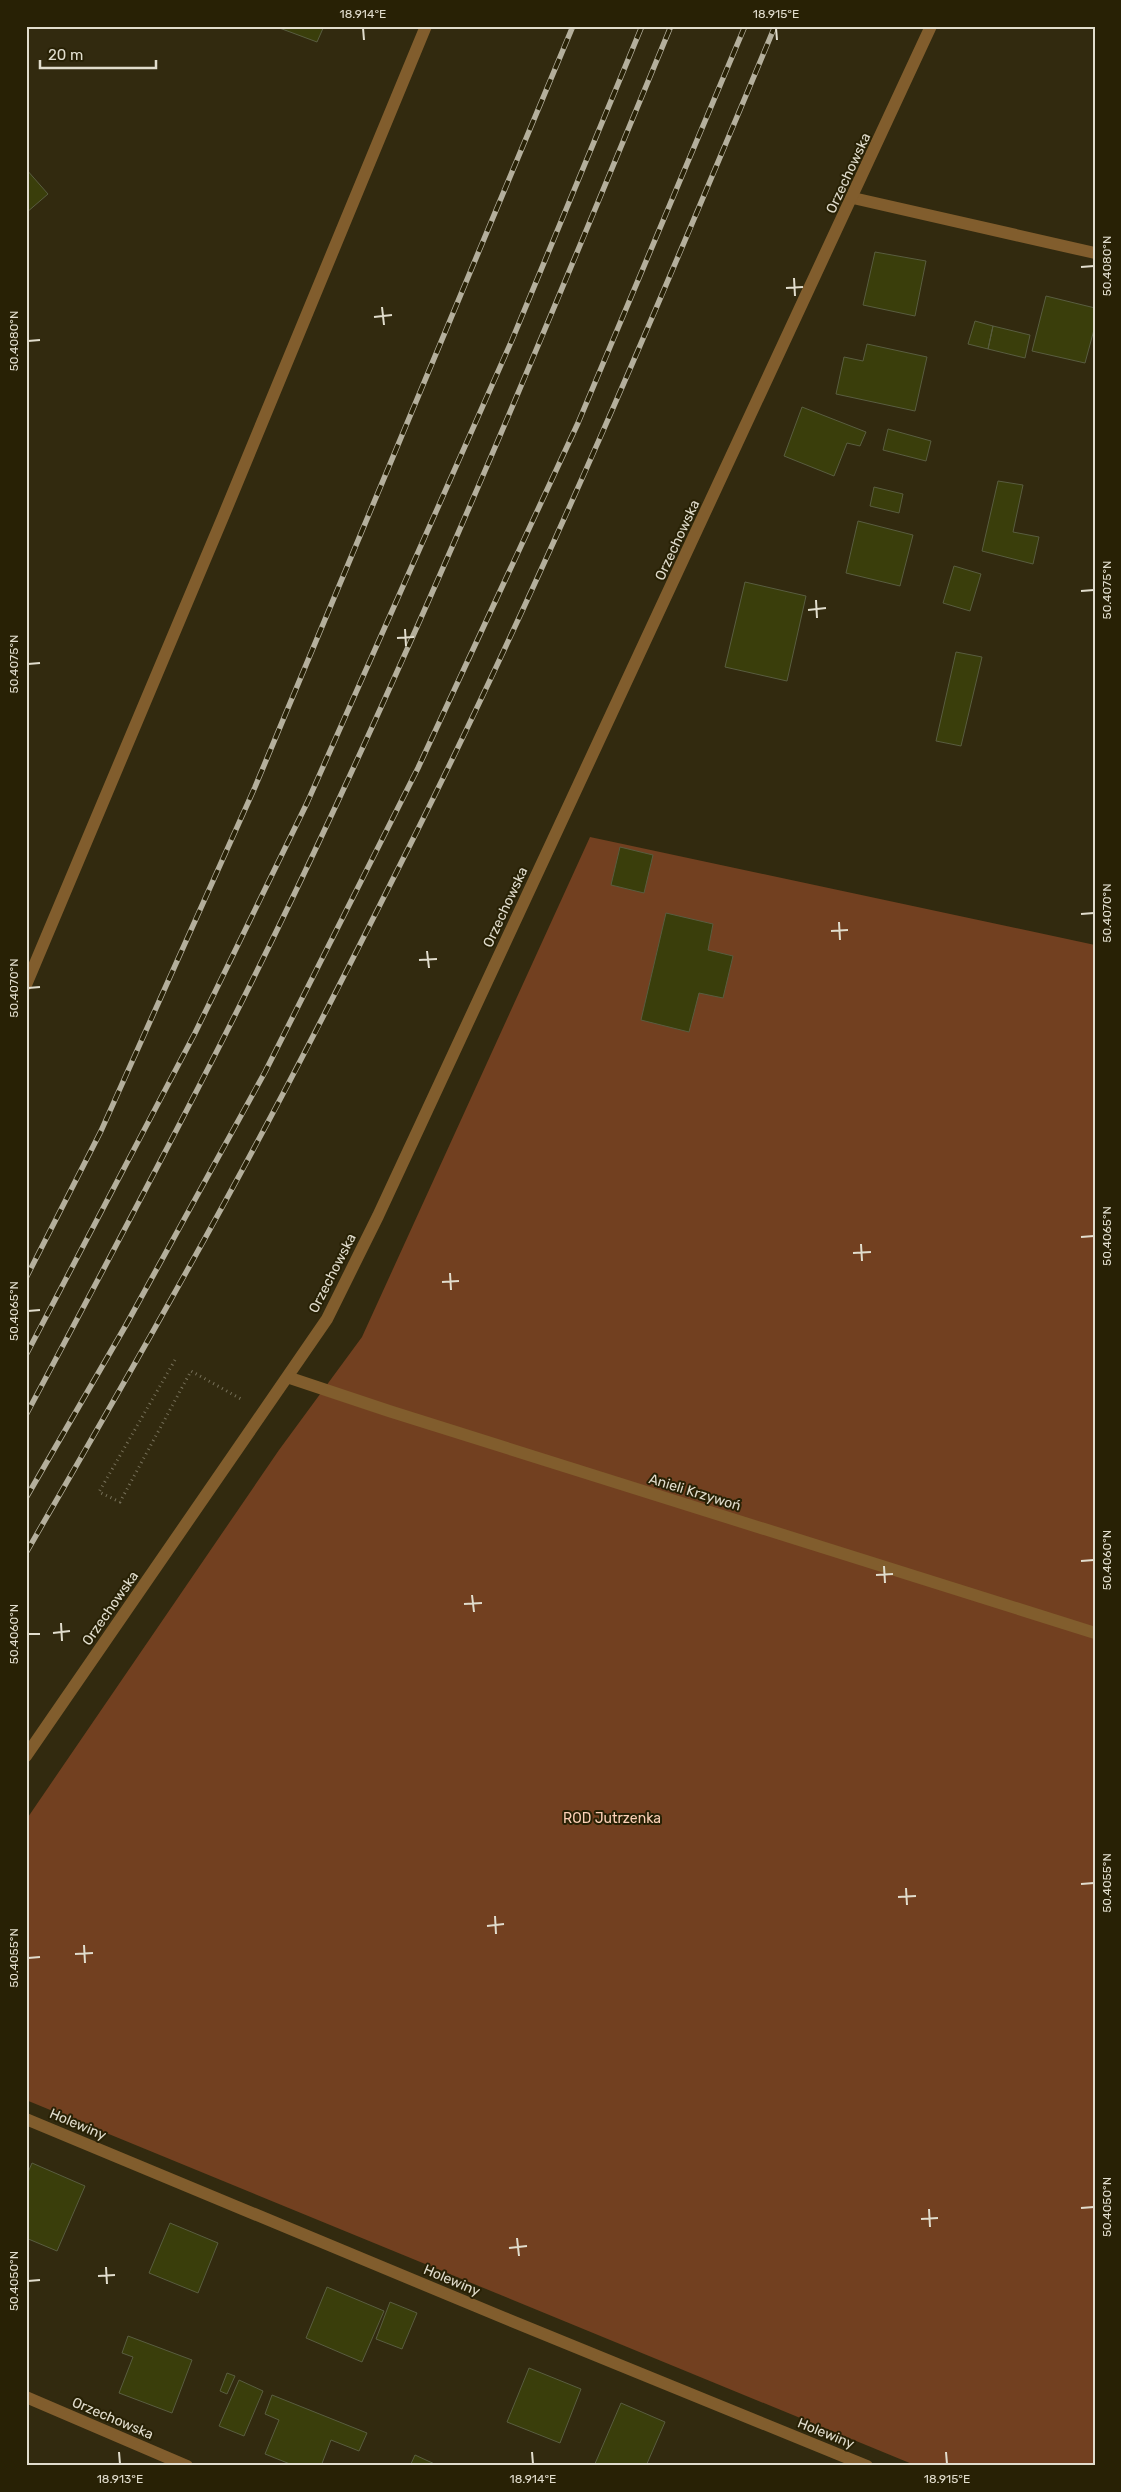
<svg xmlns="http://www.w3.org/2000/svg" width="1121" height="2492" font-family="Rubik,sans-serif">
<style>
.green{fill:#724020}
.building{fill:#3a3e0b;stroke:#595d40}
.lines{fill:none;stroke-linecap:round;stroke-linejoin:round}
.path{stroke:#77715a;stroke-width:3;stroke-dasharray:1 4;stroke-linecap:butt}
.lane{stroke:#815d2d;stroke-width:12}
.street{stroke:#815d2d;stroke-width:12}
.rail-casing{stroke:#b4af9c;stroke-width:5.5}
.rail{stroke:#282105;stroke-width:4;stroke-dasharray:11;stroke-linecap:butt}
.ticks{fill:none;stroke:#e1ddcd;stroke-width:2}
.labels{text-anchor:middle;stroke-width:4;stroke-linejoin:round;paint-order:stroke}
.street-label{font-size:14px;fill:#e1ddcd;stroke:#282105}
.park-label{font-size:14px;fill:#fbd0b7;stroke:#282105}
.neatline{fill:none;stroke:#e1ddcd;stroke-width:2}
.ticks-label{font-size:12px;text-anchor:middle;fill:#e1ddcd}
</style>
<rect width="100%" height="100%" fill="#322a0f"/>
<path class="green" d="M 590,837 L 1095,945 L 1095,2466 L 917,2466 L 26,2100 L 26,1820 L 279,1450 L 362,1337 Z"/>
<path class="building" d="M 274,26 L 324,26 L 317,42 Z
M 26,169 L 48,194 L 26,213 Z
M 875,252 L 926,261 L 915,316 L 863,305 Z
M 1046,296 L 1095,308 L 1095,326 L 1085,363 L 1032,351 Z
M 975,321 L 993,326 L 988,349 L 968,344 Z
M 993,326 L 1030,335 L 1025,358 L 988,349 Z
M 867,344 L 927,357 L 915,411 L 836,394 L 844,357 L 863,361 Z
M 802,407 L 866,432 L 860,446 L 847,443 L 834,476 L 784,456 Z
M 888,429 L 931,441 L 926,461 L 883,450 Z
M 998,481 L 1023,485 L 1013,532 L 1039,537 L 1033,564 L 982,551 Z
M 874,487 L 903,494 L 899,513 L 870,506 Z
M 858,521 L 913,535 L 900,586 L 846,573 Z
M 954,566 L 981,574 L 970,611 L 943,603 Z
M 745,582 L 806,596 L 787,681 L 725,667 Z
M 956,652 L 982,657 L 961,746 L 936,741 Z
M 620,847 L 653,855 L 644,893 L 611,885 Z
M 666,913 L 713,924 L 708,950 L 733,956 L 723,998 L 699,993 L 689,1032 L 641,1020 Z
M 32,2163 L 85,2186 L 57,2251 L 26,2238 L 26,2177 Z
M 170,2223 L 218,2243 L 198,2293 L 149,2273 Z
M 327,2287 L 384,2311 L 362,2362 L 306,2338 Z
M 390,2302 L 417,2313 L 402,2349 L 376,2339 Z
M 128,2336 L 192,2360 L 172,2413 L 119,2393 L 133,2357 L 122,2353 Z
M 529,2368 L 581,2389 L 560,2443 L 507,2422 Z
M 227,2373 L 235,2376 L 227,2394 L 220,2391 Z
M 239,2380 L 263,2391 L 244,2436 L 219,2426 Z
M 272,2395 L 367,2433 L 359,2451 L 331,2440 L 321,2466 L 295,2466 L 265,2454 L 279,2420 L 265,2414 Z
M 621,2403 L 665,2422 L 646,2466 L 594,2466 Z
M 415,2455 L 439,2466 L 410,2466 Z"/>
<g class="lines">
<path class="path" d="M 175,1360 L 99,1492 L 120,1502 L 191,1371 L 241,1399"/>
<path class="lane" d="M 853,198 L 1095,253
M 26,985 L 223,517 L 426,26"/>
<path class="street" d="M 287,1377 L 389,1411 L 1095,1633
M 26,1756 L 327,1319 L 378,1216 L 931,26
M 26,2119 L 502,2317 L 867,2466
M 26,2397 L 187,2466"/>
<g class="rail-casing">
<path id="rail" d="M 26,1278 L 101,1131 L 255,787 L 573,26
M 26,1355 L 195,1033 L 307,803 L 512,340 L 642,26
M 26,1415 C 126,1227 227,1039 317,846 C 444,577 557,301 671,26
M 26,1498 L 126,1325 L 265,1072 L 418,768 L 578,423 L 745,26
M 26,1553 C 106,1414 186,1276 261,1135 C 315,1035 366,933 417,831 C 548,568 662,297 775,26"/>
</g>
<use href="#rail" class="rail"/>
</g>
<path class="ticks" d="M 363,28 L 364,40M 776,28 L 777,40M 1081,267 L 1094,266M 794,278 L 795,296M 786,288 L 803,287M 382,307 L 384,325M 374,317 L 392,315M 28,341 L 40,340M 1081,591 L 1094,590M 816,600 L 817,618M 808,610 L 826,608M 405,629 L 406,646M 397,638 L 414,637M 28,664 L 40,663M 1081,914 L 1094,913M 839,922 L 840,940M 831,931 L 848,930M 427,951 L 429,968M 419,960 L 437,959M 28,988 L 40,987M 1081,1237 L 1094,1236M 861,1244 L 862,1261M 853,1253 L 871,1252M 450,1273 L 451,1290M 442,1282 L 459,1281M 28,1311 L 40,1310M 1081,1561 L 1094,1560M 884,1566 L 885,1583M 876,1575 L 893,1574M 472,1595 L 474,1612M 464,1604 L 482,1603M 61,1623 L 62,1641M 53,1633 L 70,1631M 28,1634 L 40,1634M 1081,1884 L 1094,1883M 906,1888 L 907,1905M 898,1897 L 916,1896M 495,1916 L 496,1934M 487,1926 L 504,1924M 84,1945 L 85,1963M 75,1954 L 93,1953M 28,1958 L 40,1957M 1081,2208 L 1094,2207M 929,2209 L 930,2227M 921,2219 L 938,2218M 517,2238 L 519,2256M 509,2248 L 527,2246M 106,2267 L 107,2284M 98,2276 L 115,2275M 28,2281 L 40,2280M 119,2452 L 120,2464M 532,2452 L 533,2464M 946,2452 L 947,2464"/>
<g class="labels">
<g class="street-label">
<text transform="translate(848 173) rotate(-65)" y="5">Orzechowska</text>
<text transform="translate(677 540) rotate(-65)" y="5">Orzechowska</text>
<text transform="translate(505 907) rotate(-65)" y="5">Orzechowska</text>
<text transform="translate(332 1273) rotate(-63)" y="5">Orzechowska</text>
<text transform="translate(695 1492) rotate(17)" y="5">Anieli Krzywoń</text>
<text transform="translate(110 1608) rotate(-55)" y="5">Orzechowska</text>
<text transform="translate(78 2124) rotate(23)" y="5">Holewiny</text>
<text transform="translate(452 2280) rotate(23)" y="5">Holewiny</text>
<text transform="translate(113 2418) rotate(23)" y="5">Orzechowska</text>
<text transform="translate(826 2433) rotate(22)" y="5">Holewiny</text>
</g>
<g class="park-label">
<text x="612" y="1823">ROD Jutrzenka</text>
</g>
</g>
<rect width="1121" height="2492" fill="none" stroke="#282105" stroke-width="55"/>
<path d="M40 60v8h116v-8" fill="none" stroke="#e1ddcd" stroke-width="2.5"/>
<text x="48" y="60" font-size="15" fill="#e1ddcd" stroke="#282105" stroke-width="4" paint-order="stroke">20 m</text>
<rect x="28" y="28" width="1066" height="2436" class="neatline"/>
<g class="ticks-label">
<text x="363" y="18">18.914°E</text>
<text x="776" y="18">18.915°E</text>
<text transform="translate(1107 266) rotate(-90)" y="4">50.4080°N</text>
<text transform="translate(14 341) rotate(-90)" y="4">50.4080°N</text>
<text transform="translate(1107 590) rotate(-90)" y="4">50.4075°N</text>
<text transform="translate(14 664) rotate(-90)" y="4">50.4075°N</text>
<text transform="translate(1107 913) rotate(-90)" y="4">50.4070°N</text>
<text transform="translate(14 988) rotate(-90)" y="4">50.4070°N</text>
<text transform="translate(1107 1236) rotate(-90)" y="4">50.4065°N</text>
<text transform="translate(14 1311) rotate(-90)" y="4">50.4065°N</text>
<text transform="translate(1107 1560) rotate(-90)" y="4">50.4060°N</text>
<text transform="translate(14 1634) rotate(-90)" y="4">50.4060°N</text>
<text transform="translate(1107 1883) rotate(-90)" y="4">50.4055°N</text>
<text transform="translate(14 1958) rotate(-90)" y="4">50.4055°N</text>
<text transform="translate(1107 2207) rotate(-90)" y="4">50.4050°N</text>
<text transform="translate(14 2281) rotate(-90)" y="4">50.4050°N</text>
<text x="120" y="2483">18.913°E</text>
<text x="533" y="2483">18.914°E</text>
<text x="947" y="2483">18.915°E</text>
</g>
</svg>
